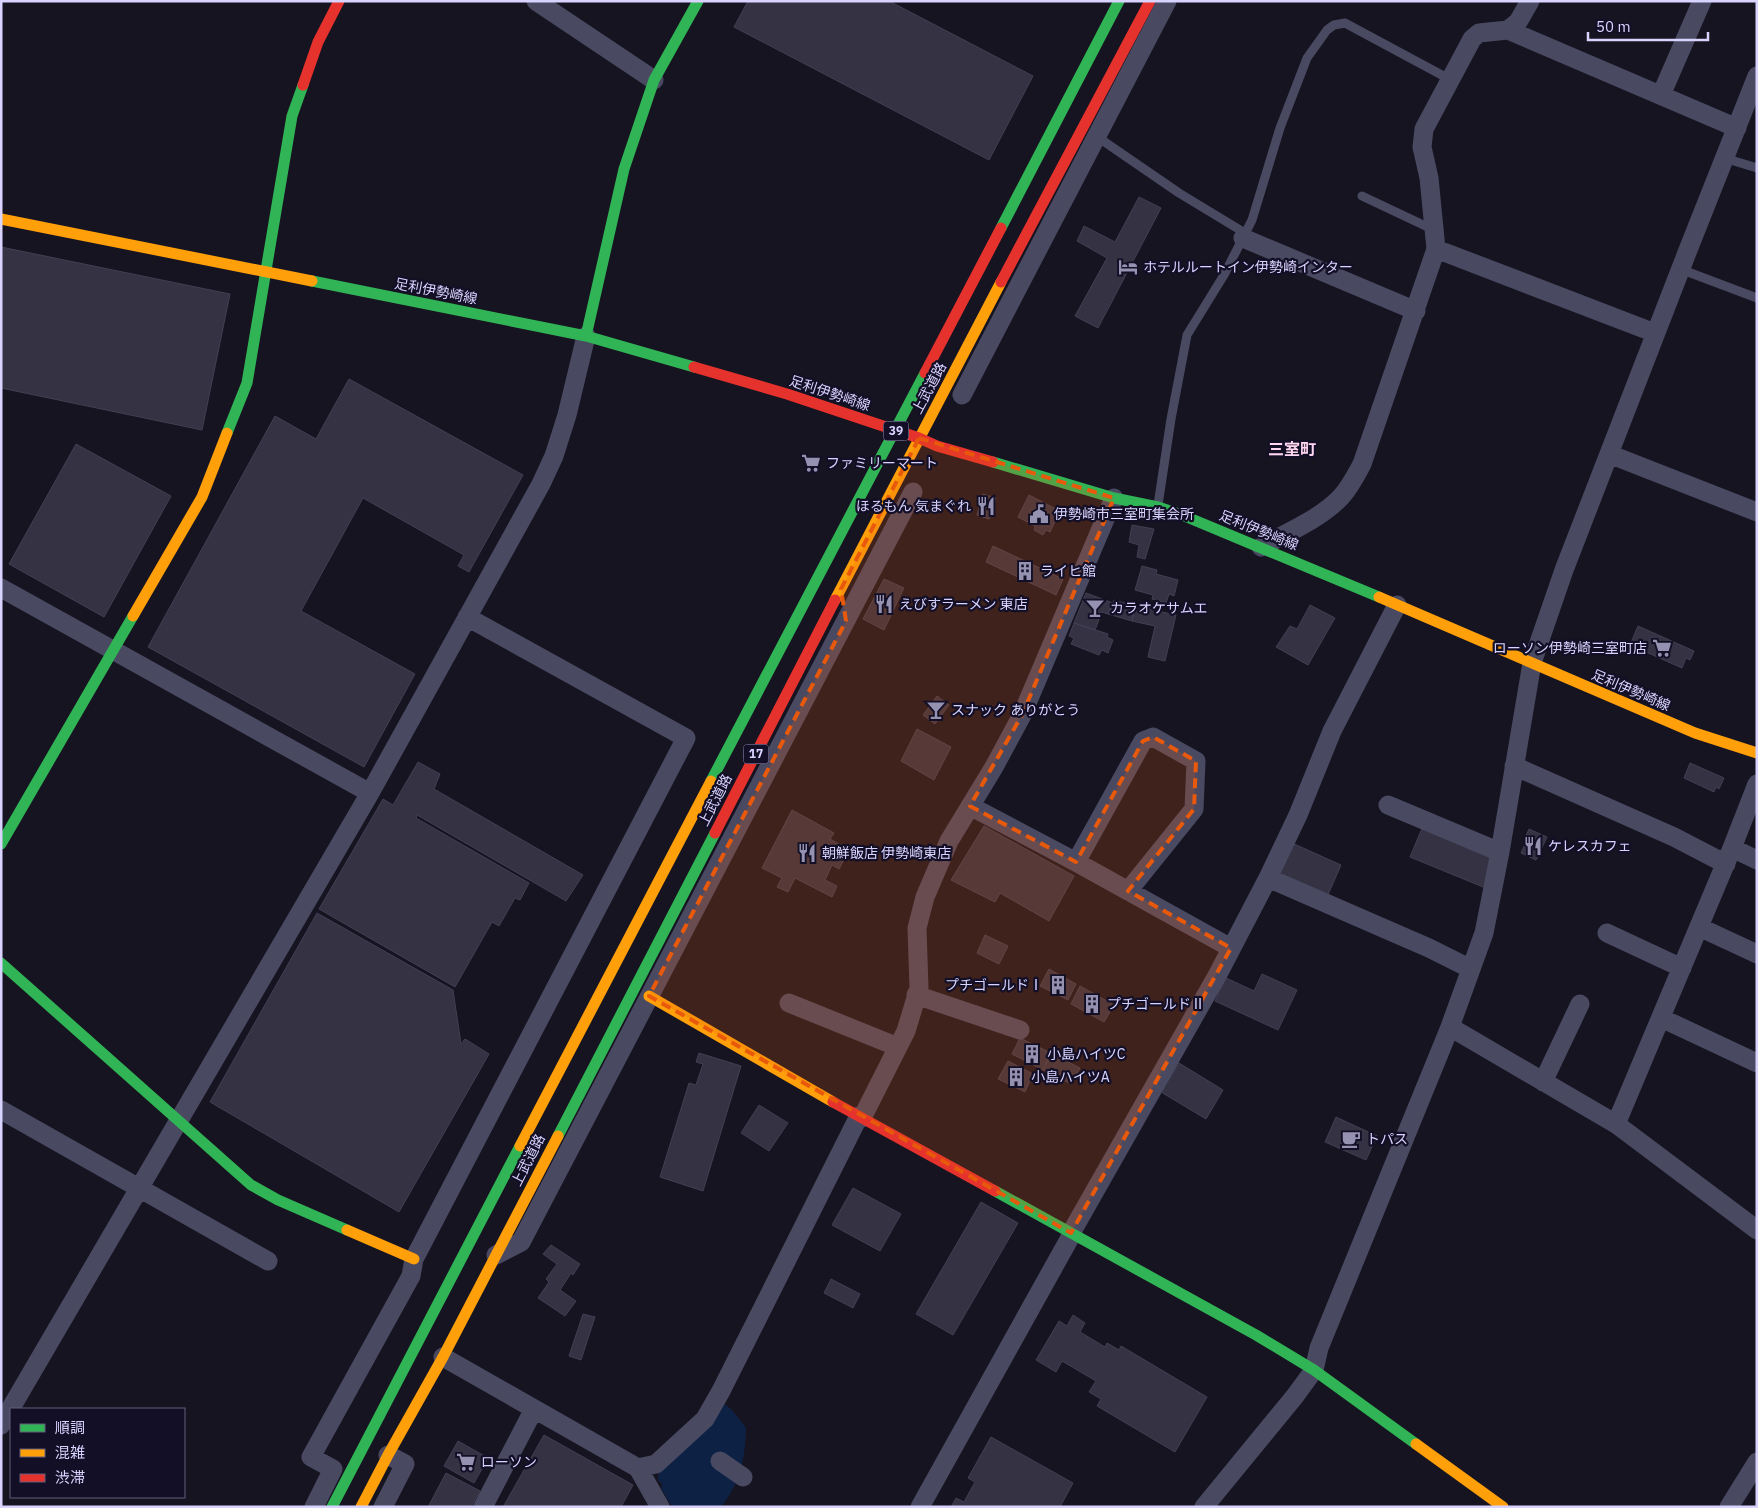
<svg xmlns="http://www.w3.org/2000/svg" width="1758" height="1508" font-family="'IBM Plex Sans','Noto Sans JP',sans-serif">
<style>
.water{fill:#0d2144}
.building{fill:#343243;stroke:#433f54}
.lines{fill:none;stroke-linecap:round;stroke-linejoin:round}
.lane{stroke:#4a4962;stroke-width:9}
.street{stroke:#4a4962;stroke-width:19}
.fast{stroke:#30b455;stroke-width:11}
.slow{stroke:#ff9f0a;stroke-width:11}
.jam{stroke:#e5322d;stroke-width:11}
.marked{fill:#e8590c;fill-opacity:0.2;stroke:#e8590c;stroke-width:4;stroke-dasharray:10 6;stroke-linejoin:round}
.labels{text-anchor:middle;stroke-width:4.5;stroke-linejoin:round;paint-order:stroke}
.shield{fill:#130f26;stroke:#9e99be;stroke-width:1}
.shield-label{font-size:12px;font-weight:bold;fill:#d9d4ff}
.poi-label{font-size:14px;fill:#d9d4ff;stroke:#130f26;text-anchor:start}
.street-label{font-size:14px;fill:#d9d4ff;stroke:#130f26}
.quarter-label{font-size:16px;font-weight:bold;fill:#ffd6f0;stroke:#130f26}
</style>
<rect width="100%" height="100%" fill="#161421"/>
<path class="water" d="M 722,1402 L 732,1410 L 746,1428 C 745,1459 741,1482 721,1507 L 672,1507 L 661,1488 L 663,1485 L 658,1480 L 659,1469 Z"/>
<path class="building" d="M 748,1 L 889,1 L 1033,76 L 989,160 L 734,27 Z
M 1139,197 L 1161,208 L 1098,328 L 1075,316 L 1107,258 L 1077,241 L 1084,226 L 1115,242 Z
M 1,247 L 230,294 L 202,430 L 1,388 Z
M 349,379 L 523,475 L 469,572 L 458,566 L 464,555 L 363,498 L 301,611 L 415,674 L 364,767 L 148,647 L 275,416 L 316,439 Z
M 76,444 L 171,496 L 104,617 L 9,564 Z
M 983,494 L 996,498 L 989,519 L 977,515 Z
M 1029,495 L 1060,511 L 1050,532 L 1046,530 L 1043,535 L 1034,530 L 1035,526 L 1018,517 Z
M 1132,525 L 1154,529 L 1145,559 L 1137,557 L 1139,545 L 1129,542 Z
M 993,546 L 1063,579 L 1056,595 L 986,562 Z
M 1142,566 L 1157,570 L 1156,574 L 1178,580 L 1174,596 L 1169,594 L 1166,603 L 1152,599 L 1153,595 L 1135,590 Z
M 884,579 L 904,588 L 884,630 L 863,619 Z
M 1086,593 L 1113,603 L 1108,614 L 1102,612 L 1095,630 L 1074,623 Z
M 1114,600 L 1135,606 L 1132,621 L 1108,614 Z
M 1310,605 L 1335,618 L 1308,665 L 1276,647 L 1290,626 L 1297,629 Z
M 1135,606 L 1176,615 L 1165,661 L 1148,657 L 1155,626 L 1132,621 Z
M 1074,623 L 1108,634 L 1107,637 L 1113,640 L 1108,653 L 1102,650 L 1099,655 L 1071,644 L 1074,638 L 1069,636 Z
M 1638,626 L 1694,651 L 1690,660 L 1686,658 L 1682,668 L 1630,645 Z
M 937,696 L 949,705 L 935,724 L 923,715 Z
M 917,729 L 951,747 L 934,780 L 901,761 Z
M 418,762 L 440,774 L 434,789 L 583,875 L 566,901 L 417,815 L 416,818 L 529,883 L 520,900 L 515,898 L 499,926 L 492,922 L 455,987 L 319,909 L 383,799 L 393,805 Z
M 1690,763 L 1724,778 L 1719,789 L 1716,787 L 1714,792 L 1684,778 Z
M 792,810 L 834,833 L 830,839 L 844,847 L 842,852 L 847,854 L 839,869 L 832,865 L 825,880 L 837,886 L 832,897 L 795,878 L 788,892 L 777,887 L 782,878 L 762,868 Z
M 984,826 L 1074,876 L 1049,921 L 1000,893 L 995,902 L 951,880 Z
M 1423,826 L 1488,854 L 1492,863 L 1488,889 L 1410,857 Z
M 1529,829 L 1547,837 L 1536,860 L 1521,853 L 1527,840 L 1525,838 Z
M 1292,843 L 1341,865 L 1327,897 L 1276,875 Z
M 317,913 L 453,990 L 461,1044 L 465,1039 L 489,1054 L 399,1212 L 210,1102 Z
M 985,935 L 1008,946 L 999,964 L 977,953 Z
M 1049,969 L 1076,984 L 1068,1000 L 1040,986 Z
M 1262,974 L 1297,990 L 1278,1030 L 1215,1001 L 1226,978 L 1254,991 Z
M 1080,986 L 1114,1005 L 1104,1022 L 1071,1004 Z
M 1020,1038 L 1051,1053 L 1043,1070 L 1012,1054 Z
M 699,1053 L 741,1066 L 703,1191 L 660,1177 L 689,1083 L 696,1085 L 703,1064 L 696,1062 Z
M 1051,1053 L 1080,1068 L 1071,1084 L 1043,1070 Z
M 1008,1061 L 1033,1074 L 1025,1092 L 998,1079 Z
M 1179,1063 L 1223,1090 L 1206,1119 L 1161,1092 Z
M 759,1105 L 788,1123 L 769,1151 L 741,1133 Z
M 1336,1117 L 1377,1136 L 1366,1160 L 1325,1142 Z
M 853,1188 L 901,1214 L 880,1251 L 832,1225 Z
M 981,1202 L 1018,1223 L 953,1335 L 916,1314 Z
M 551,1245 L 580,1264 L 573,1275 L 571,1273 L 560,1290 L 576,1301 L 565,1316 L 538,1298 L 549,1282 L 546,1279 L 557,1264 L 543,1254 Z
M 831,1279 L 860,1294 L 853,1308 L 824,1293 Z
M 583,1314 L 595,1317 L 581,1360 L 569,1356 Z
M 1073,1315 L 1085,1323 L 1080,1332 L 1105,1347 L 1107,1343 L 1119,1350 L 1121,1346 L 1207,1397 L 1175,1452 L 1097,1406 L 1101,1399 L 1089,1392 L 1096,1381 L 1062,1361 L 1056,1372 L 1036,1360 L 1059,1321 L 1067,1326 Z
M 544,1435 L 633,1485 L 621,1507 L 503,1507 Z
M 991,1437 L 1073,1483 L 1060,1507 L 951,1507 L 956,1498 L 964,1502 L 975,1482 L 968,1478 Z
M 458,1441 L 488,1458 L 474,1483 L 444,1466 Z
M 446,1473 L 480,1491 L 471,1507 L 428,1507 Z"/>
<g class="lines">
<path class="lane" d="M 1096,136 L 1179,193 L 1245,233
M 1724,158 L 1757,168
M 1362,196 L 1434,230
M 1680,269 L 1757,298
M 1158,505 L 1171,419 L 1187,335 L 1224,275 L 1252,220 L 1280,128 L 1307,58 L 1327,30 L 1334,25 L 1345,23 L 1451,80"/>
<path class="street" d="M 536,1 L 654,80
M 1508,30 L 1518,22 L 1530,1
M 1661,95 L 1702,1
M 1243,238 L 1416,311
M 1436,249 L 1655,333
M 962,395 L 1167,1
M 1609,454 L 1757,512
M 1261,547 C 1288,532 1320,519 1341,497 C 1350,487 1356,475 1362,464 L 1436,249 L 1429,178 L 1422,147 L 1424,129 L 1472,39 L 1479,33 L 1508,30 L 1737,128
M 1,588 L 370,793
M 1514,766 L 1674,837 L 1726,864
M 1388,805 L 1500,852
M 970,806 L 1076,862 L 1231,948
M 1732,848 L 1757,860
M 1076,862 L 1143,741 L 1153,737 L 1196,761 L 1194,809 L 1128,891
M 1268,878 L 1429,948 L 1471,969
M 1699,927 L 1757,954
M 1607,933 L 1682,968
M 916,995 L 1020,1030
M 789,1003 L 898,1047
M 1661,1018 L 1757,1063
M 1450,1027 L 1616,1124 L 1757,1230
M 1543,1082 L 1580,1004
M 1,1110 L 268,1261
M 862,1118 L 906,1031 L 919,988 L 917,928 L 925,897 L 949,841 L 994,767 L 1022,715 L 1114,498
M 1616,1124 L 1732,848 L 1757,784
M 1071,1233 L 1218,974 L 1268,878 L 1298,815 L 1332,731 L 1397,605
M 496,1255 L 521,1242 L 913,492
M 443,1357 L 638,1468 L 660,1507
M 1,1425 L 370,793 L 541,484 L 554,456 L 567,415 L 586,336
M 720,1461 L 743,1477
M 638,1468 L 656,1464 L 705,1419 L 721,1391 L 859,1116
M 314,1507 L 333,1469 L 311,1457 L 411,1276 L 414,1259 L 686,738 L 467,617
M 383,1507 L 405,1464 L 388,1455
M 483,1507 L 534,1409
M 920,1507 L 1072,1234
M 1204,1507 L 1295,1396 L 1314,1370 L 1319,1348 L 1450,1027 L 1484,933 L 1500,852 L 1532,663 L 1564,570 L 1688,250 L 1757,76
M 1729,1507 L 1757,1462"/>
<path class="fast" d="M 1001,228 L 1119,1
M 312,281 L 586,336 L 694,367
M 586,336 L 624,169 L 654,80 L 698,1
M 227,433 L 247,383 L 292,116 L 303,85
M 993,462 L 1114,498 L 1158,507 L 1182,515 L 1379,597
M 711,781 L 925,373
M 1,844 L 133,616
M 1,963 L 251,1185 L 278,1200 L 347,1230
M 558,1136 L 715,833
M 995,1191 L 1256,1335 L 1314,1370 L 1416,1444
M 332,1507 L 520,1146"/>
<path class="slow" d="M 1,219 L 312,281
M 1379,597 L 1695,733 L 1757,753
M 835,600 L 1001,282
M 133,616 L 202,497 L 227,433
M 649,996 L 833,1102
M 520,1146 L 711,781
M 347,1230 L 414,1259
M 1416,1444 L 1503,1507
M 361,1507 L 388,1455 L 443,1357 L 558,1136"/>
<path class="jam" d="M 303,85 L 318,42 L 339,1
M 1001,282 L 1150,1
M 694,367 L 787,394 L 919,438 L 937,446 L 993,462
M 925,373 L 1001,228
M 715,833 L 835,600
M 833,1102 L 995,1191"/>
</g>
<path class="marked" d="M 919,438 L 1114,498 L 1022,715 L 970,806 L 1076,862 L 1143,741 L 1153,737 L 1196,761 L 1194,809 L 1128,891 L 1231,948 L 1071,1233 L 649,996 L 846,621 L 841,589 Z"/>
<defs>
<g id="hotel-bare" transform="scale(1.5)"><path d="M-6-4.5h1.5V1H6V5H4.5V3h-9V5H-6ZM-4 0a1.8 1.8 0 1 1 3.6 0ZM.5 0V-2.5h3Q6-2.5 6 0Z" fill="#9591b1" stroke="#130f26" stroke-width="2.5" paint-order="stroke"/></g>
<g id="supermarket-bare" transform="scale(1.5)"><path d="M-6-5.5h2.5l.6 2H6L4.5 2H-2.5L-4.4-4H-6ZM-1.5 3.2a1.3 1.3 0 1 0 .1 0ZM3 3.2a1.3 1.3 0 1 0 .1 0Z" fill="#9591b1" stroke="#130f26" stroke-width="2.5" paint-order="stroke"/></g>
<g id="restaurant-bare" transform="scale(1.5)"><path d="M-5-6h1v4h1v-4h1v4h1v-4h1v5L-1.5 .5V6h-2V.5L-5-1ZM5-6V6H3V1.5H1.5Q1.5-4 5-6Z" fill="#9591b1" stroke="#130f26" stroke-width="2.5" paint-order="stroke"/></g>
<g id="civic-bare" transform="scale(1.5)"><path d="M-.6-6.5H3V-4.5H.6V-3L4-1V1h2V6H-6V1h2V-1L-.6-3ZM-1.2 2.5V6h2.4V2.5Z" fill="#9591b1" stroke="#130f26" stroke-width="2.5" paint-order="stroke"/></g>
<g id="building-bare" transform="scale(1.5)"><path d="M-4-6H4V6H1V3H-1V6H-4ZM-2.5-4.3h1.7v1.8h-1.7ZM.8-4.3h1.7v1.8H.8ZM-2.5-1h1.7V.8h-1.7ZM.8-1h1.7V.8H.8Z" fill="#9591b1" stroke="#130f26" stroke-width="2.5" paint-order="stroke"/></g>
<g id="bar-bare" transform="scale(1.5)"><path d="M-6-5H6L.8 .8V4.5H3.5V6h-7V4.5H-.8V.8Z" fill="#9591b1" stroke="#130f26" stroke-width="2.5" paint-order="stroke"/></g>
<g id="cafe-bare" transform="scale(1.5)"><path d="M-5.5-4.5H6V0H3Q3 3.5 0 3.5H-2.5Q-5.5 3.5-5.5 0ZM3-3.2v2h1.7v-2ZM-6 4.5H4V6H-6Z" fill="#9591b1" stroke="#130f26" stroke-width="2.5" paint-order="stroke"/></g>
</defs>
<g fill-rule="evenodd">
<use href="#hotel-bare" x="1128" y="267"/>
<use href="#supermarket-bare" x="811" y="463"/>
<use href="#restaurant-bare" x="986" y="506"/>
<use href="#civic-bare" x="1039" y="514"/>
<use href="#building-bare" x="1025" y="571"/>
<use href="#restaurant-bare" x="884" y="604"/>
<use href="#bar-bare" x="1095" y="608"/>
<use href="#supermarket-bare" x="1662" y="648"/>
<use href="#bar-bare" x="936" y="710"/>
<use href="#restaurant-bare" x="1533" y="846"/>
<use href="#restaurant-bare" x="807" y="853"/>
<use href="#building-bare" x="1058" y="985"/>
<use href="#building-bare" x="1092" y="1004"/>
<use href="#building-bare" x="1032" y="1054"/>
<use href="#building-bare" x="1016" y="1077"/>
<use href="#cafe-bare" x="1351" y="1139"/>
<use href="#supermarket-bare" x="466" y="1462"/>
</g>
<g class="labels">
<g class="shield">
<rect x="883.5" y="421.5" width="25" height="19" rx="4"/>
<rect x="743.5" y="744.5" width="25" height="19" rx="4"/>
</g>
<g class="shield-label">
<text x="896" y="435">39</text>
<text x="756" y="758">17</text>
</g>
<g class="poi-label">
<text x="1143" y="272">ホテルルートイン伊勢崎インター</text>
<text x="826" y="468">ファミリーマート</text>
<text x="971" y="511" text-anchor="end">ほるもん 気まぐれ</text>
<text x="1054" y="519">伊勢崎市三室町集会所</text>
<text x="1040" y="576">ライヒ館</text>
<text x="899" y="609">えびすラーメン 東店</text>
<text x="1110" y="613">カラオケサムエ</text>
<text x="1647" y="653" text-anchor="end">ローソン伊勢崎三室町店</text>
<text x="951" y="715">スナック ありがとう</text>
<text x="1548" y="851">ケレスカフェ</text>
<text x="822" y="858">朝鮮飯店 伊勢崎東店</text>
<text x="1043" y="990" text-anchor="end">プチゴールドⅠ</text>
<text x="1107" y="1009">プチゴールドⅡ</text>
<text x="1047" y="1059">小島ハイツC</text>
<text x="1031" y="1082">小島ハイツA</text>
<text x="1366" y="1144">トパス</text>
<text x="481" y="1467">ローソン</text>
</g>
<g class="street-label">
<text transform="translate(436 291) rotate(11)" y="5">足利伊勢崎線</text>
<text transform="translate(929 388) rotate(-62)" y="5">上武道路</text>
<text transform="translate(830 393) rotate(18)" y="5">足利伊勢崎線</text>
<text transform="translate(1259 530) rotate(22)" y="5">足利伊勢崎線</text>
<text transform="translate(1631 690) rotate(23)" y="5">足利伊勢崎線</text>
<text transform="translate(715 800) rotate(-63)" y="5">上武道路</text>
<text transform="translate(528 1160) rotate(-63)" y="5">上武道路</text>
</g>
<g class="quarter-label">
<text x="1292" y="455">三室町</text>
</g>
</g>
<rect width="1758" height="1508" fill="none" stroke="#d9d4ff" stroke-width="5"/>
<rect x="10" y="1408" width="175" height="90" fill="#130f26" stroke="#625e7d"/>
<rect x="20" y="1424" width="25" height="8" fill="#30b455" stroke="#625e7d"/>
<text x="55" y="1433" font-size="15" fill="#d9d4ff">順調</text>
<rect x="20" y="1449" width="25" height="8" fill="#ff9f0a" stroke="#625e7d"/>
<text x="55" y="1458" font-size="15" fill="#d9d4ff">混雑</text>
<rect x="20" y="1474" width="25" height="8" fill="#e5322d" stroke="#625e7d"/>
<text x="55" y="1483" font-size="15" fill="#d9d4ff">渋滞</text>
<path d="M1588 32v8h120v-8" fill="none" stroke="#d9d4ff" stroke-width="2.5"/>
<text x="1596" y="32" font-size="15" fill="#d9d4ff" stroke="#130f26" stroke-width="4" paint-order="stroke">50 m</text>
</svg>
